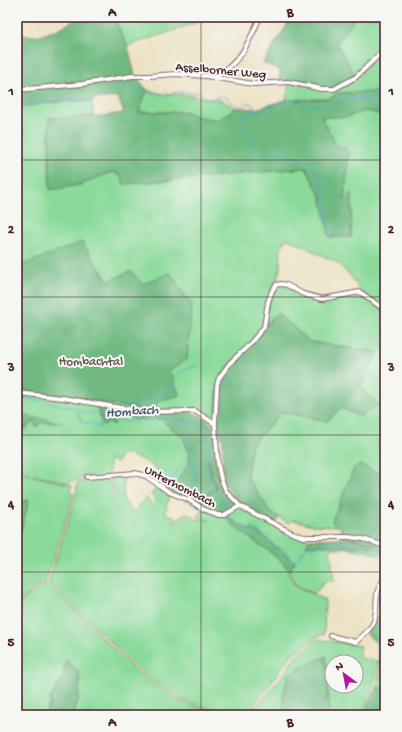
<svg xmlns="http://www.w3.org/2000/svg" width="402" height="732" font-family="'Gochi Hand',sans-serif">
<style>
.green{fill:#8ada9a;stroke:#6a7c62;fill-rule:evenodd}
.forest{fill:#6fba82;stroke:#5c6c56}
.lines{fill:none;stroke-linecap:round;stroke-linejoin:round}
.stream{stroke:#52a5ce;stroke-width:1}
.street-casing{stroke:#836360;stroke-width:6}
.street{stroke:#fff;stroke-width:4}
.grid{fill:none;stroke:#4a1f2b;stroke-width:1;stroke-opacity:0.55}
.labels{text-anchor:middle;stroke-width:4;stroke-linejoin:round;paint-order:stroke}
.street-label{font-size:13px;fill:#4a1f2b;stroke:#f6f6f2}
.park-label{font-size:13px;fill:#5d574c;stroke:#f6f6f2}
.water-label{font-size:14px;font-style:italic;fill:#4d556c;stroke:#f6f6f2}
.neatline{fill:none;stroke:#4a1f2b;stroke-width:1.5}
.grid-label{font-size:13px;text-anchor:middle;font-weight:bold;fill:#4a1f2b}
</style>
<rect width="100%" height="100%" fill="#f6f6f2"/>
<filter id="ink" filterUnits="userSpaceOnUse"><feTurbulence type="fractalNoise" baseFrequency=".025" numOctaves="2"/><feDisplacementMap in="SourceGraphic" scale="8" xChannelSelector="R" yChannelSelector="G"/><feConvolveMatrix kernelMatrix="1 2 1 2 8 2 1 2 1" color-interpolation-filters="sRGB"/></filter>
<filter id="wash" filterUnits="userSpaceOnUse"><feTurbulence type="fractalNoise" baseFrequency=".012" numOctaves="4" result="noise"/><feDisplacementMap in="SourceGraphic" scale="16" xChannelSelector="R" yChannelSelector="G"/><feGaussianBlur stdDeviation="0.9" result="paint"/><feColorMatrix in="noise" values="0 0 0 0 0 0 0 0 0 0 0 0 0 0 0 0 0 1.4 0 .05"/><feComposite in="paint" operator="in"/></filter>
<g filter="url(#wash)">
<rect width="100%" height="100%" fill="#ece2c3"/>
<path class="green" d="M 113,17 L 214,17 L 127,46 Z
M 356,17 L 385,17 L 385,47 L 355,76 L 336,43 Z
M 385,50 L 385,94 L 382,92 L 339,93 L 328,99 L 286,100 L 289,82 L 300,84 L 356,77 Z
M 147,90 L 163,94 L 184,95 L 221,100 L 236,108 L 218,120 L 198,117 L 187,112 L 138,112 Z
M 64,101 L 92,101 L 94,116 L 49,118 L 49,173 L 80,185 L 100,176 L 113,172 L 121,176 L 124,184 L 306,168 L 321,196 L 330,237 L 351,237 L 352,193 L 344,201 L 349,154 L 345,148 L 337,146 L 321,117 L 346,117 L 366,111 L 379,114 L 385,123 L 385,309 L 360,291 L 351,276 L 336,262 L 286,238 L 281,249 L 280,268 L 276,285 L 271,291 L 263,327 L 214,423 L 197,409 L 156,410 L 156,415 L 184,413 L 217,465 L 218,480 L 245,510 L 293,537 L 305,539 L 361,540 L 385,548 L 385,557 L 364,550 L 358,551 L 344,547 L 341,549 L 330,548 L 334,581 L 324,581 L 315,594 L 296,585 L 290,573 L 288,573 L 295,586 L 325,600 L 324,635 L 318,636 L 292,654 L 247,715 L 231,715 L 179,699 L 141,672 L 49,582 L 76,495 L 77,483 L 91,478 L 88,475 L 69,483 L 17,470 L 17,273 L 104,287 L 142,284 L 108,281 L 23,264 L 17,267 L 17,107 ZM 122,455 C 133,454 151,463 158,471 L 156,481 L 168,490 L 202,508 L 198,516 L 210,521 L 197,519 L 186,513 L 174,522 L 174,517 L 165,513 L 170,493 L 159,487 L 151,494 L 156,502 L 153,505 L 146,498 L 133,513 L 123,499 L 124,475 L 111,476 L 110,477 L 114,489 L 117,491 L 116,493 L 113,491 L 107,476 L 109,474 L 109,459 L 115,462 L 118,462 L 120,456 Z
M 281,284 L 303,294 L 322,299 L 359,293 L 385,311 L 385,478 L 381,474 L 333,521 L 335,526 L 313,525 L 294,520 L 288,523 L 270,512 L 246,476 L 252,444 L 282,412 L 328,421 L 340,408 L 361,416 L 360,388 L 377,352 L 310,342 L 277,313 L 265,327 L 269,302 L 276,286 Z
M 17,472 L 72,485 L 71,492 L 74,494 L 47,579 L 17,603 L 17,533 L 20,532 L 29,501 L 17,501 Z
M 47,582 L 124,659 L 140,674 L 178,701 L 225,715 L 73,715 L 75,704 L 63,673 C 63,683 55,692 49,701 L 51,702 L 44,715 L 17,715 L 17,605 Z
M 318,639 L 361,646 L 359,658 L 378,661 L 379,667 L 364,711 L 364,715 L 320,715 L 329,710 L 328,675 L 326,656 L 283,697 L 284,715 L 250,715 L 285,672 L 297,655 ZM 332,662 L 356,662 L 356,686 L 332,686 Z
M 385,658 L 385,688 L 384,689 L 376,687 L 381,668 L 379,662 Z"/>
<path class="forest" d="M 81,17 L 113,17 L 128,47 L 135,75 L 147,90 L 139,112 L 187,112 L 198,117 L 218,120 L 236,108 L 255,109 L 286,100 L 328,99 L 339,93 L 382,92 L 385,94 L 385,122 L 379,114 L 366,111 L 346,117 L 321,117 L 337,146 L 345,148 L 349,154 L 344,200 L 352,192 L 351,237 L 329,237 L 321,196 L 306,168 L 124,184 L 121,176 L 113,172 L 100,176 L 80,185 L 50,190 L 49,118 L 102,116 L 124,113 L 118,97 L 93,99 L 92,101 L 64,101 L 17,107 L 17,35 C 24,35 30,36 36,36 C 47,36 71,22 81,17 Z
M 292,17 L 356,17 L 337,43 L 355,76 L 334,88 L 322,88 L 300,82 L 289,81 L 279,81 L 280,70 L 263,63 Z
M 82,242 L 108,281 L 131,271 L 142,284 L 170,273 L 192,305 L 187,359 L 169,371 L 180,395 L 157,401 L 156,409 L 149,411 L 17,388 L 17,267 Z
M 277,313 L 310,342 L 378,352 L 360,388 L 379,404 L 361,416 L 340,408 L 328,421 L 282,412 L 252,444 L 247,476 L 270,512 L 279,517 L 276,524 L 251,511 L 236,498 L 224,482 L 223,467 L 223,440 L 215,425 L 217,393 L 220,379 L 230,364 L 249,346 Z
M 97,406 L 147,414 L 189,412 C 228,422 211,449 218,477 C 221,487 229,495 235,503 L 223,515 L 196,506 L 217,488 L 212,478 L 209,461 L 211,459 L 210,458 L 208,461 L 212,478 L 216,487 L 195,505 L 170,490 L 188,465 L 190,455 L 183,437 L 166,424 L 163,419 L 156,420 L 156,417 L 149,419 L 147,416 L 145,416 L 147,419 L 146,420 L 116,416 L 114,425 L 109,423 L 103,426 Z
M 17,414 L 63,423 L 41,423 L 36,427 L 34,421 L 19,434 L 17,434 Z
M 360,465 L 381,474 L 385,478 L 385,545 L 341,536 L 341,527 L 335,526 L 332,521 L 354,468 Z
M 17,501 L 29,501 L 20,532 L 17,533 Z
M 225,516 L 249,530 L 251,528 L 271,542 L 272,544 L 295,562 L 289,571 C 274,547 241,539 225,516 Z
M 340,538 L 359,540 L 385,547 L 385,552 L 370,546 L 357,547 L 306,545 L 310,539 Z
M 385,613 L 385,658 L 379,662 L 377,644 L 366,633 L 378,617 Z
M 326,656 L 329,710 L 320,715 L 284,715 L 283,697 L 288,674 L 289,674 Z
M 66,660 L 78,670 L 80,681 L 78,702 L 75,704 L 73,715 L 44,715 L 51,702 L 49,701 L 63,677 Z
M 376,687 L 384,689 L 385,688 L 385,715 L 368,715 L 367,707 Z"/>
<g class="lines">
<path class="stream" d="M 119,94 L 126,83 L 134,84 L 139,89 L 153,94 L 157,93 L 163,95 C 172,93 183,90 192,94 L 196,92 L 200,93 L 209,101 L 215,97 L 223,96 C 232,101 234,106 245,107 L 247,103 L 250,103 L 258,111 L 292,99 L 317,106
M 356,98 L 366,103
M 17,100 L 31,103 L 44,99 L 47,102 L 51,100 L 54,101 L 57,97 L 61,100 L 67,96 L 73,98 L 77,96 L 78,98 L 76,99 L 78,101 L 114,96
M 368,104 L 378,110 L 385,116
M 324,105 L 351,97 L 378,100 L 373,93 L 381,87 L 381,81 L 385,77
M 254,107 L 254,111 L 251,115 L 239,117 L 253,146 L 262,155 L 263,153 L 273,152 L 306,159 L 310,162 L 318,175 L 324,189 L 325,203 L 332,234 L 331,239
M 17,396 L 75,408 L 82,422 L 95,424 L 98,427 L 100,427 L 99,423 C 105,420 117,419 123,420 L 125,422 L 137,421 L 142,416 L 146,421 L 155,420 L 160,417 L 162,418 L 165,415 L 169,419 L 174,419 L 178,421 L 183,419 C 187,421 192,421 195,422 C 206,427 209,435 210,446 L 207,450 L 211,454 L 207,458 L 210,465 L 208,470 C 209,473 212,476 213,479 C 216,489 208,491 222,495 L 227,511
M 131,407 L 142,401 L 166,392 L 167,387 C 176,382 173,381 178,375 C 183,369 192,367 199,366
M 79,412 L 86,411 L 91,414 L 111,408
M 178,422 L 190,439 L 193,452 L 194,470 L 197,482
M 170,488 L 171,482 L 178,469 L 193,461
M 228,515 C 231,521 237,526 244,525 L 250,531 L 257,530 L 267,538 L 274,547 C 287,547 284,552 292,560 L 295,561 L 300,556 L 301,552 L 306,550 L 306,546 L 308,546 L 312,549 L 316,547
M 324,544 C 330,541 336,540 342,542 C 345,543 348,545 351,545 C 362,546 374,548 385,552"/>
</g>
</g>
<g filter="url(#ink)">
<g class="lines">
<g class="street-casing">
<path id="street" d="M 214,78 C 242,61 247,46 260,17
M 17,90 L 82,84 L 132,76 L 149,76 L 175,74 L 206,76 L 253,84 L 289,82 L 322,89 L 334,89 L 356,77 L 385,49
M 385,310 L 360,292 L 322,299 L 303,294 L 287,285 L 281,284 L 276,285 L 272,291 L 268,302 L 264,327 L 249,345 L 230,363 L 219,378 L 217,385 L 215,424 L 218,465 L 221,479 L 226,491 L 240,506 L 292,533 L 304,537 L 349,537 L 363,539 L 385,546
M 17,393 L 63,398 L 145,412 L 195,411 L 215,424
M 87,477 L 135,473 L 146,476 L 169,492 L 189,500 L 203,509 L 218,515 L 224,515 L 240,506
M 331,636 L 356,642 C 363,635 374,627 375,617 C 379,601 372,595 385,578"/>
</g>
<use href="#street" class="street"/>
</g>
</g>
<path class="grid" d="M 201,17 L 201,715M 17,160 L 385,160M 17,297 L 385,297M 17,435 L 385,435M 17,572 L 385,572"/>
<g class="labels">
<g class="street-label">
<text transform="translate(221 69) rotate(5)" y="5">Asselborner Weg</text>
<text transform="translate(181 485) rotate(27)" y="5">Unterhombach</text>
</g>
<g class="park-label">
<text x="91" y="365">Hombachtal</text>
</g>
<g class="water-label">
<text transform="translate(132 410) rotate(-4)" y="5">Hombach</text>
</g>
</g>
<rect width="402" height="732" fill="none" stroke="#f6f6f2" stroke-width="44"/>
<g transform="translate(344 674) rotate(328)"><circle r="19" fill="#f6f6f2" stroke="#b1a0a2"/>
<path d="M0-3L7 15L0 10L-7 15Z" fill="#b5179e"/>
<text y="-6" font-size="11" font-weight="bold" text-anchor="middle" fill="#4a1f2b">N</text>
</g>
<rect x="22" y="22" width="358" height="688" class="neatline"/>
<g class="grid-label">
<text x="112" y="16">A</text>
<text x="290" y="16">B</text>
<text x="11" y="95">1</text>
<text x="391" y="95">1</text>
<text x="11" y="233">2</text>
<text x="391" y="233">2</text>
<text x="11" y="371">3</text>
<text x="391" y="371">3</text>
<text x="11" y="508">4</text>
<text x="391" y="508">4</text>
<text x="11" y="646">5</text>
<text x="391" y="646">5</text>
<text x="112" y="726">A</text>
<text x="290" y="726">B</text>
</g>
</svg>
